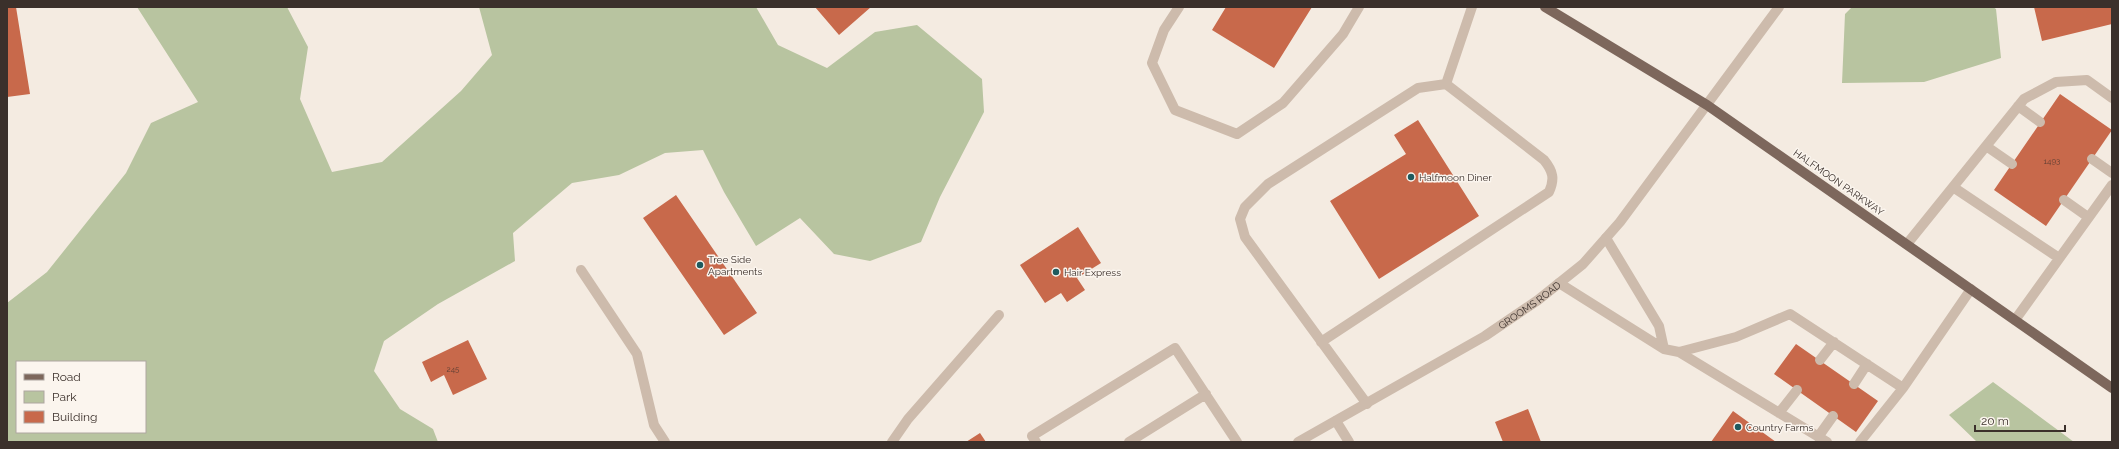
<svg xmlns="http://www.w3.org/2000/svg" width="2119" height="449" font-family="Raleway,sans-serif">
<style>
.green{fill:#b8c4a0;fill-rule:evenodd}
.building{fill:#c8694b}
.lines{fill:none;stroke-linecap:round;stroke-linejoin:round}
.service{stroke:#cdbbac;stroke-width:10}
.minor{stroke:#cdbbac;stroke-width:10}
.tertiary{stroke:#cdbbac;stroke-width:10}
.primary{stroke:#7d675c;stroke-width:10}
.poi-dot{fill:#1f5a5e;stroke:#fbf5ee;stroke-width:1.5}
.labels{text-anchor:middle;stroke-width:3;stroke-linejoin:round;paint-order:stroke}
.number-label{font-size:8px;fill:#5e3e33}
.poi-label{font-size:10px;fill:#3b302b;stroke:#fbf5ee;text-anchor:start}
.street-label{font-size:10px;fill:#3b302b;stroke:#fbf5ee}
</style>
<rect width="100%" height="100%" fill="#f4ebe1"/>
<path class="green" d="M 137,7 L 287,7 L 308,47 L 300,99 L 332,172 L 382,162 L 461,91 L 492,55 L 479,7 L 756,7 L 778,45 L 827,68 L 875,32 L 917,25 L 982,79 L 984,112 L 940,197 L 921,242 L 870,261 L 834,254 L 800,218 L 756,246 L 724,192 L 703,150 L 665,153 L 619,175 L 572,183 L 513,233 L 515,261 L 438,304 L 384,341 L 374,371 L 400,409 L 433,429 L 438,442 L 7,442 L 7,303 L 47,272 L 126,173 L 151,123 L 198,102 ZM 17,362 L 145,362 L 145,432 L 17,432 Z
M 1852,7 L 1993,7 L 1996,9 L 2001,58 L 1924,82 L 1842,83 L 1845,14 Z
M 1993,382 L 2074,442 L 1977,442 L 1949,415 Z"/>
<path class="building" d="M 7,7 L 16,7 L 30,94 L 7,97 Z
M 815,7 L 871,7 L 839,35 Z
M 1226,7 L 1312,7 L 1274,68 L 1212,30 Z
M 2034,7 L 2112,7 L 2112,24 L 2042,41 Z
M 2060,94 L 2112,130 L 2046,226 L 1994,190 Z
M 1418,120 L 1479,216 L 1379,279 L 1330,201 L 1406,154 L 1394,135 Z
M 676,195 L 757,313 L 724,335 L 643,218 Z
M 1078,227 L 1101,263 L 1077,278 L 1085,290 L 1067,302 L 1061,293 L 1045,303 L 1020,265 Z
M 468,340 L 487,379 L 453,395 L 444,375 L 431,382 L 422,362 Z
M 1796,344 L 1878,401 L 1856,432 L 1774,374 Z
M 1528,409 L 1541,442 L 1503,442 L 1495,422 Z
M 1733,411 L 1776,442 L 1711,442 Z
M 980,433 L 986,442 L 966,442 Z"/>
<g class="lines">
<path class="service" d="M 1179,7 L 1164,30 L 1152,63 L 1175,110 L 1237,134 L 1283,103 L 1343,34 L 1359,7
M 1446,84 L 1472,7
M 2018,106 L 2040,122
M 1986,146 L 2012,164
M 2092,159 L 2112,173
M 1953,187 L 2059,258
M 2064,200 L 2088,217
M 1606,238 L 1659,326 L 1664,349
M 1907,244 L 2024,99 L 2056,82 L 2087,80 L 2112,98
M 581,270 L 637,354 L 654,425 L 665,442
M 1559,283 L 1664,349 L 1679,352 L 1736,337 L 1790,314 L 1903,388 L 1971,289
M 2015,320 L 2112,185
M 1321,342 L 1549,192 C 1555,179 1553,171 1544,160 L 1446,84 L 1418,88 L 1268,184 L 1245,207 L 1240,219 L 1245,237 L 1367,404
M 1679,352 L 1827,442
M 1820,360 L 1834,342
M 1854,384 L 1867,364
M 1779,413 L 1797,390
M 1818,437 L 1833,416
M 892,442 L 908,419 L 999,315
M 1036,442 L 1032,436 L 1175,348 L 1237,442
M 1129,442 L 1206,394
M 1860,442 L 1903,388"/>
<path class="minor" d="M 1336,421 L 1349,442"/>
<path class="tertiary" id="s1" d="M 1298,442 L 1485,336 L 1538,300 L 1583,264 L 1620,222 L 1779,7"/>
<path class="primary" d="M 1545,7 L 1707,105 L 2112,388"/>
</g>
<g class="poi-dot">
<circle cx="1411" cy="177" r="4"/>
<circle cx="700" cy="265" r="4"/>
<circle cx="1056" cy="272" r="4"/>
<circle cx="1738" cy="427" r="4"/>
</g>
<g class="labels">
<g class="number-label">
<text x="2052" y="164">1493</text>
<text x="453" y="372">245</text>
</g>
<g class="poi-label">
<text x="1419" y="181">Halfmoon Diner</text>
<text x="708" y="263">Tree Side<tspan x="708" dy="12">Apartments</tspan></text>
<text x="1064" y="276">Hair Express</text>
<text x="1746" y="431">Country Farms</text>
</g>
<g class="street-label">
<text transform="translate(1839 182) rotate(35)" y="4">HALFMOON PARKWAY</text>
<text dy="4" stroke="none"><textPath href="#s1" startOffset="269">GROOMS ROAD</textPath></text>
</g>
</g>
<rect width="2119" height="449" fill="none" stroke="#3b302b" stroke-width="16"/>
<rect x="16" y="361" width="130" height="72" fill="#fbf5ee" stroke="#aea6a0"/>
<rect x="24" y="374" width="20" height="6" fill="#7d675c" stroke="#aea6a0"/>
<text x="52" y="381" font-size="12" fill="#3b302b">Road</text>
<rect x="24" y="391" width="20" height="12" fill="#b8c4a0" stroke="#aea6a0"/>
<text x="52" y="401" font-size="12" fill="#3b302b">Park</text>
<rect x="24" y="411" width="20" height="12" fill="#c8694b" stroke="#aea6a0"/>
<text x="52" y="421" font-size="12" fill="#3b302b">Building</text>
<path d="M1975 425v6h90v-6" fill="none" stroke="#3b302b" stroke-width="2"/>
<text x="1981" y="425" font-size="12" fill="#3b302b" stroke="#fbf5ee" stroke-width="3" paint-order="stroke">20 m</text>
</svg>
